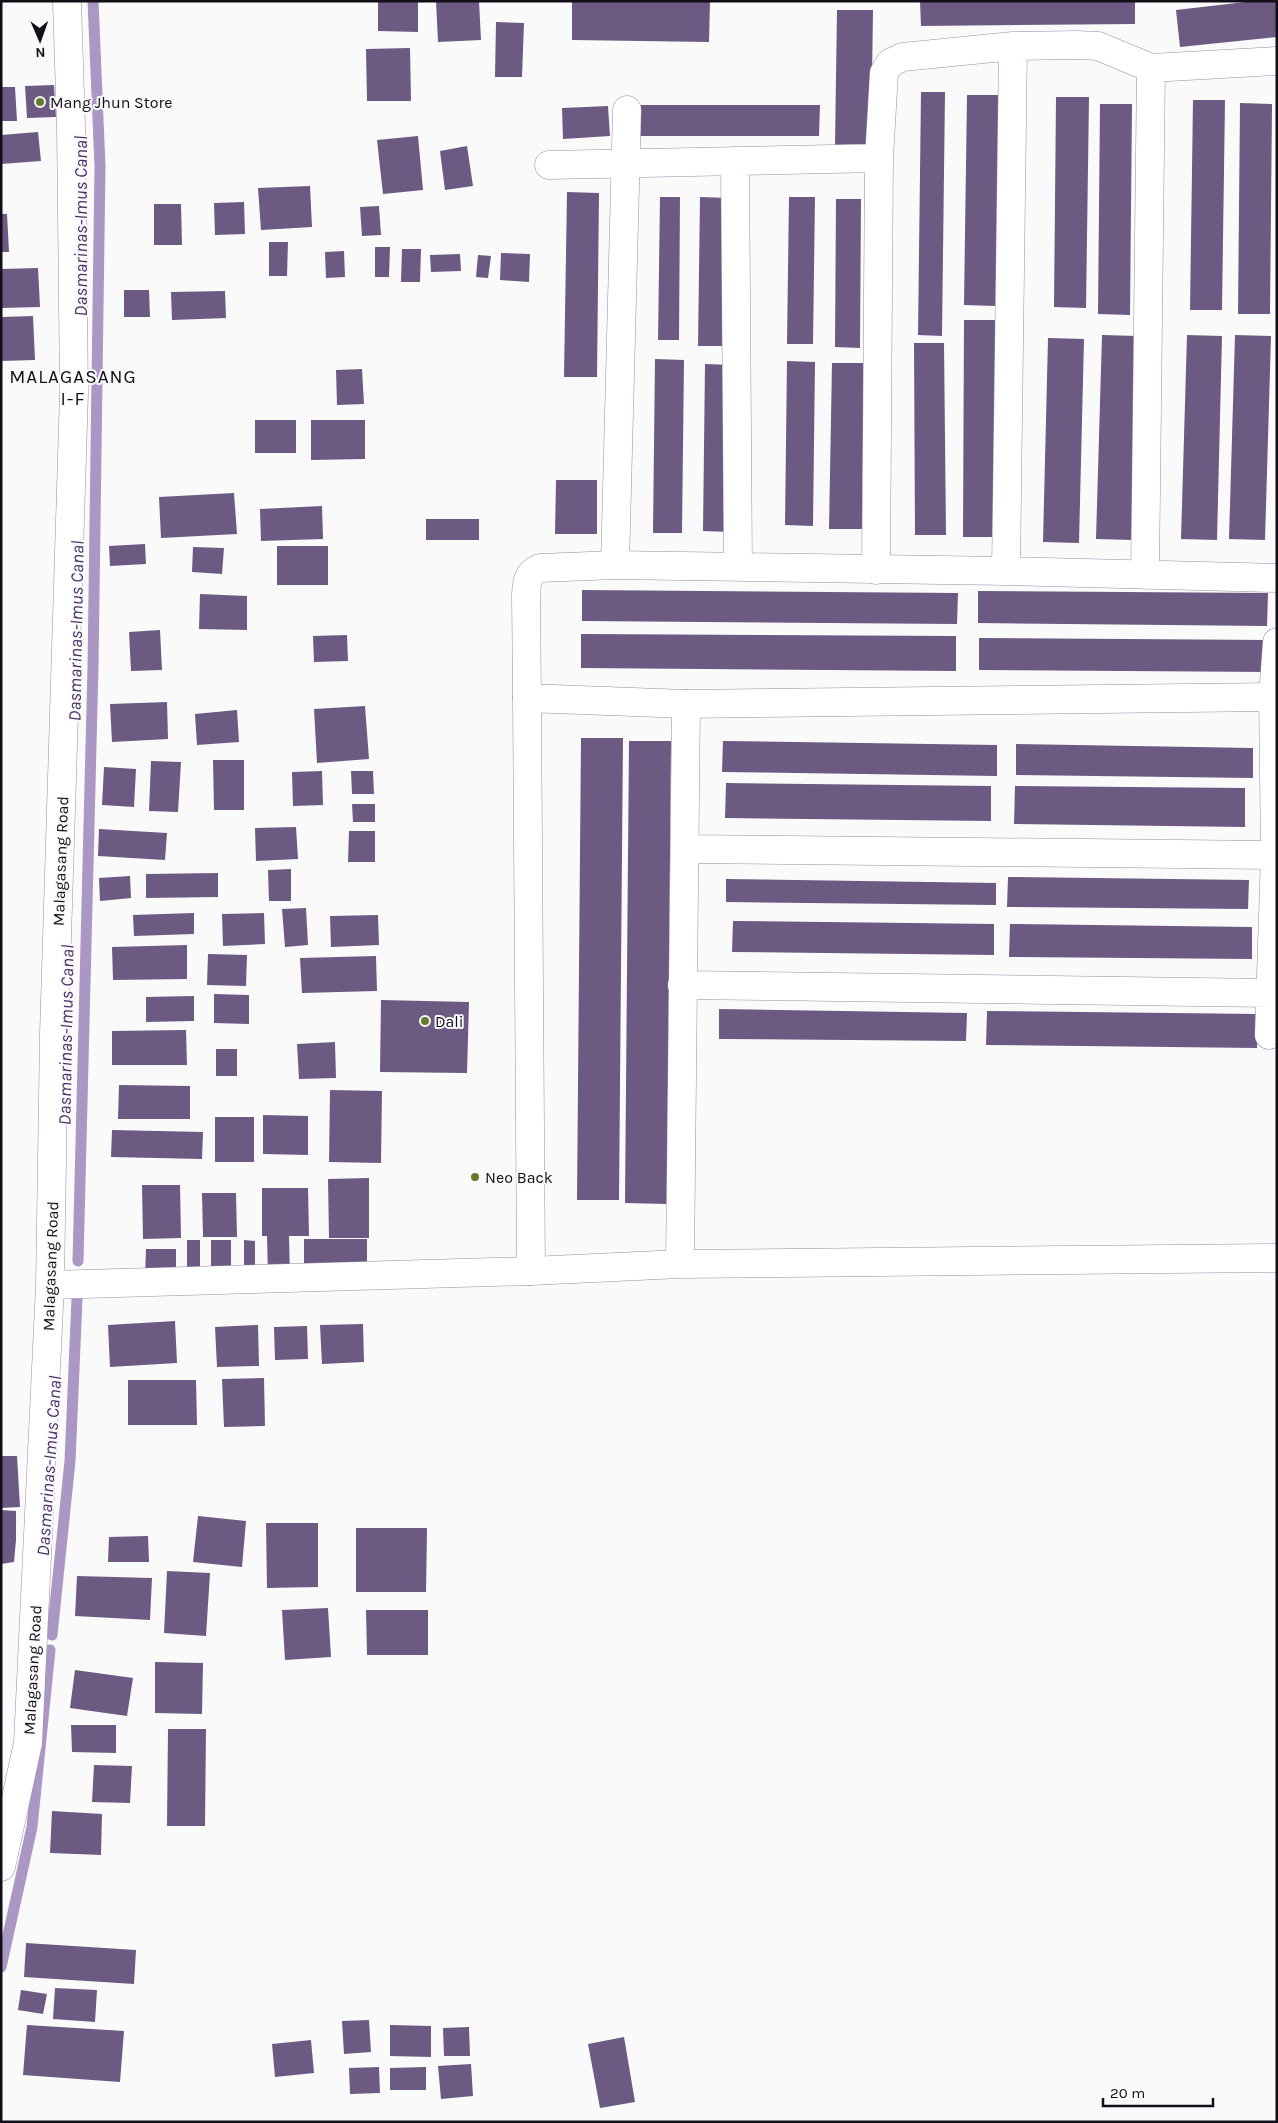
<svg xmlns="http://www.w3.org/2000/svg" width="1278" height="2123" font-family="Karla,sans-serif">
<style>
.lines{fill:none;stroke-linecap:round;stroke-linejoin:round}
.stream{stroke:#aa97c3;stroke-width:11}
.building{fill:#6c5a82}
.street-casing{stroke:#988ba9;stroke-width:29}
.secondary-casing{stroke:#988ba9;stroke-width:29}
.street{stroke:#fff;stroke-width:28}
.secondary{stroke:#fff;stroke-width:28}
.poi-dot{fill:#647b2e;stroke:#fafafa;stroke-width:2}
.labels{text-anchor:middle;stroke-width:4;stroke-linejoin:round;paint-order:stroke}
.poi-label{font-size:16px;fill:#130f19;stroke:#fafafa;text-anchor:start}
.street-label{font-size:16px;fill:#130f19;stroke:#fafafa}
.water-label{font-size:18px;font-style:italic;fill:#4c3169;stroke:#fafafa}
.quarter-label{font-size:19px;letter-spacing:1px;fill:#130f19;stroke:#fafafa}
</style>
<rect width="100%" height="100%" fill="#fafafa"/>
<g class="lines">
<path class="stream" d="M 78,1261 L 93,667 L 100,166 L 93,1
M 52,1635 L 70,1461 L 77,1299
M 1,1967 L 32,1827 L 50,1650"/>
</g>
<path class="building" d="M 378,1 L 418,1 L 418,32 L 378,31 Z
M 436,1 L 479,1 L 481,40 L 438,42 Z
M 572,1 L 710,2 L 709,42 L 572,40 Z
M 920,1 L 1135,1 L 1135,24 L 921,26 Z
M 1254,1 L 1277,1 L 1277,37 L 1180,47 L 1176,10 Z
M 837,10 L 873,10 L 871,146 L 835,145 Z
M 496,22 L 524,23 L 522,77 L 495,77 Z
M 410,48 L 411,101 L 367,101 L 366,49 Z
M 54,85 L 56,117 L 27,118 L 25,86 Z
M 1,87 L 15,87 L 17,121 L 1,121 Z
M 921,92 L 945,92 L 942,336 L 918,335 Z
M 967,95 L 999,95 L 996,306 L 964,305 Z
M 1056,97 L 1089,97 L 1086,308 L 1054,307 Z
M 1193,100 L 1225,100 L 1222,310 L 1190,310 Z
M 1240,103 L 1272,104 L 1270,314 L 1238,314 Z
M 1100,104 L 1132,104 L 1130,315 L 1098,314 Z
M 629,105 L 820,105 L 819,136 L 629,136 Z
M 608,106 L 610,136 L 563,139 L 562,108 Z
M 38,132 L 41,161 L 1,164 L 1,135 Z
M 418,136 L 423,190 L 383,194 L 377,140 Z
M 467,146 L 473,186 L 445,190 L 440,151 Z
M 310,186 L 312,227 L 261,230 L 258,188 Z
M 567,192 L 599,193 L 597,377 L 564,377 Z
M 660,197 L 680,197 L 679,340 L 658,340 Z
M 700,197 L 731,198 L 730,346 L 698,346 Z
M 789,197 L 815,197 L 813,344 L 787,344 Z
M 836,199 L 861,199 L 860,348 L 835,347 Z
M 244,202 L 245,234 L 215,235 L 214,203 Z
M 154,204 L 181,204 L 182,245 L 154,245 Z
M 379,206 L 381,235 L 362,236 L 360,207 Z
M 1,214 L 7,214 L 9,252 L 1,252 Z
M 269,242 L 288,242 L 287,276 L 269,276 Z
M 375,247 L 390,247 L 389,277 L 375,277 Z
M 402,249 L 421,249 L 420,282 L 401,282 Z
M 344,251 L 345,277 L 326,278 L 325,252 Z
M 501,253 L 530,254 L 529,282 L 500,280 Z
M 460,254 L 461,271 L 431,272 L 430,255 Z
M 478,255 L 491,256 L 488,278 L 476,277 Z
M 38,268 L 40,307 L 1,308 L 1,269 Z
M 124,290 L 149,290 L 150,317 L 124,317 Z
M 225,291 L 226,318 L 172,320 L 171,292 Z
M 33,316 L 35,360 L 1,361 L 1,317 Z
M 964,320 L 997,320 L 996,537 L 963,537 Z
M 1102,335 L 1138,336 L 1132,540 L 1096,539 Z
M 1187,335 L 1222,336 L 1217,540 L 1181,539 Z
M 1235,335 L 1271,336 L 1265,540 L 1229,539 Z
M 1048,338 L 1084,339 L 1079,543 L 1043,542 Z
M 914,343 L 944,343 L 946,535 L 915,535 Z
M 655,359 L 684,360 L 682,533 L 653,533 Z
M 787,361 L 815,362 L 813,526 L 785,525 Z
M 832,363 L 864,363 L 862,529 L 829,529 Z
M 705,364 L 733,365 L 731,532 L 703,531 Z
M 362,369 L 364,404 L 337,405 L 336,370 Z
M 255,420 L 296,420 L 296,453 L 255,453 Z
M 311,420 L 365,420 L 365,459 L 311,460 Z
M 556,480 L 597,480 L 597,534 L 555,534 Z
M 234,493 L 237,534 L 161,538 L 159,497 Z
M 322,506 L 323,539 L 261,541 L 260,509 Z
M 426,519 L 479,519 L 479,540 L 426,540 Z
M 145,544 L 146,564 L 110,566 L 109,546 Z
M 277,546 L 328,546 L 328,585 L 277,585 Z
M 193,547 L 224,548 L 222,574 L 192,572 Z
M 582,590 L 958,593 L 957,624 L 582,621 Z
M 978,591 L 1268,593 L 1267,626 L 978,623 Z
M 200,594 L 247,596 L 247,630 L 199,629 Z
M 160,630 L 162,670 L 131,671 L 129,632 Z
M 581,634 L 956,636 L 956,671 L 581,668 Z
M 347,635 L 348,661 L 314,662 L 313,636 Z
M 979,638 L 1269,640 L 1268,672 L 979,670 Z
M 167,702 L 168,739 L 112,742 L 110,704 Z
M 365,706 L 369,759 L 317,763 L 314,709 Z
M 237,710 L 239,742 L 197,745 L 195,714 Z
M 581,738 L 623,738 L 619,1200 L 577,1200 Z
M 629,741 L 671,741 L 667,1204 L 625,1203 Z
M 723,741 L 997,745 L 997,776 L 722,772 Z
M 1016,744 L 1253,748 L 1253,778 L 1016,775 Z
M 213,760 L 244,760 L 244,810 L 214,810 Z
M 151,761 L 181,762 L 178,812 L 149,811 Z
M 104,767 L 136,769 L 134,807 L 102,805 Z
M 322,771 L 323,805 L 293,806 L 292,772 Z
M 351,771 L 373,771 L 374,794 L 352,794 Z
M 726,783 L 991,786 L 991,821 L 725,818 Z
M 1015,786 L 1245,788 L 1245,827 L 1014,824 Z
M 352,804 L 375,804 L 375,822 L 353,822 Z
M 296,827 L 298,859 L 256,861 L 255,828 Z
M 99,829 L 167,833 L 165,860 L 98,856 Z
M 349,831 L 375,831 L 375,862 L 348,862 Z
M 291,869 L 291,901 L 269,901 L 268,870 Z
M 218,873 L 218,897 L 146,898 L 146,874 Z
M 130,876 L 131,898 L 100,901 L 99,878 Z
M 1008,877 L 1249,880 L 1248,909 L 1007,907 Z
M 726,879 L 996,883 L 996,905 L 726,902 Z
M 306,908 L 308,945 L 285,947 L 282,909 Z
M 194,913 L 194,934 L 134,936 L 133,915 Z
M 264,913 L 265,944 L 223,946 L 222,914 Z
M 378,915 L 379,945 L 331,947 L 330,916 Z
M 733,921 L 994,924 L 994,955 L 732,952 Z
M 1010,924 L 1252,927 L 1252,959 L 1009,957 Z
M 187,945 L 187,979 L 113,980 L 112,947 Z
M 208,954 L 247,955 L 246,986 L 207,985 Z
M 376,956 L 377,991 L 302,993 L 300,958 Z
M 214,994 L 249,995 L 249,1024 L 214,1023 Z
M 194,996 L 194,1021 L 146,1022 L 146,997 Z
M 381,1000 L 469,1002 L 467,1073 L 380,1072 Z
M 719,1009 L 967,1013 L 966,1041 L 719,1039 Z
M 987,1011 L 1258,1014 L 1257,1048 L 986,1045 Z
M 186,1030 L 187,1065 L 112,1065 L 112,1031 Z
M 335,1042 L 336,1078 L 299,1079 L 297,1044 Z
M 216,1049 L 237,1049 L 237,1076 L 216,1076 Z
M 119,1085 L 190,1086 L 190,1119 L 118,1119 Z
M 330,1090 L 382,1091 L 381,1163 L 329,1162 Z
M 263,1115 L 308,1116 L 308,1155 L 263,1154 Z
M 215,1117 L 254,1117 L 254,1162 L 215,1162 Z
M 112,1130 L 203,1132 L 202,1159 L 111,1157 Z
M 369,1178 L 369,1238 L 329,1238 L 328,1179 Z
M 142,1185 L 180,1185 L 181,1238 L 143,1239 Z
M 262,1188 L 308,1188 L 309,1236 L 289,1236 L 290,1276 L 268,1277 L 267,1236 L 262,1236 Z
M 202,1193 L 236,1193 L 237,1237 L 203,1237 Z
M 304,1239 L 367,1239 L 367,1274 L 304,1275 Z
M 187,1240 L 200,1240 L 200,1276 L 187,1276 Z
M 211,1240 L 231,1240 L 231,1278 L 211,1279 Z
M 244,1240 L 255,1241 L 255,1277 L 244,1277 Z
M 146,1249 L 176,1249 L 176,1277 L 145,1277 Z
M 175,1321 L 177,1363 L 110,1367 L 108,1325 Z
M 363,1324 L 364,1362 L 322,1364 L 320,1325 Z
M 258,1325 L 259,1366 L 217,1367 L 215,1327 Z
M 307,1326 L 308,1359 L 275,1360 L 274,1327 Z
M 264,1378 L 265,1426 L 224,1427 L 222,1379 Z
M 128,1380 L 196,1380 L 197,1425 L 128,1425 Z
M 1,1456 L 17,1456 L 20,1507 L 1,1508 Z
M 1,1510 L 16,1511 L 16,1540 L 14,1562 L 1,1564 Z
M 198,1516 L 246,1521 L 242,1567 L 193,1562 Z
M 266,1523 L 318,1523 L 318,1587 L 267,1588 Z
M 356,1528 L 427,1528 L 426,1592 L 356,1592 Z
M 148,1536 L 149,1562 L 108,1562 L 109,1537 Z
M 167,1571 L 210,1573 L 206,1636 L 164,1633 Z
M 77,1576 L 152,1578 L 150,1620 L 75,1616 Z
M 328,1608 L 331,1657 L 285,1660 L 282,1610 Z
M 366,1610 L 428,1610 L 428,1655 L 367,1655 Z
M 155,1662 L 203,1663 L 202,1714 L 155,1713 Z
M 75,1670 L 133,1678 L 127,1716 L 70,1708 Z
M 71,1725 L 116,1725 L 116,1753 L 72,1752 Z
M 168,1729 L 206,1729 L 205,1826 L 167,1826 Z
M 94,1765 L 132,1766 L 130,1803 L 92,1802 Z
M 52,1811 L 102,1814 L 101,1855 L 50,1853 Z
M 26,1943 L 136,1950 L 134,1984 L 24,1977 Z
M 55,1988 L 97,1990 L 95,2022 L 53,2019 Z
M 21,1990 L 47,1994 L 43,2014 L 18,2010 Z
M 369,2020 L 371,2052 L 344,2054 L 342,2021 Z
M 27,2025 L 124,2031 L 120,2082 L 23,2075 Z
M 390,2025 L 431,2026 L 431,2057 L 390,2056 Z
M 469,2027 L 470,2056 L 444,2056 L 443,2028 Z
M 624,2037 L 635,2102 L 600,2108 L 588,2044 Z
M 311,2040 L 314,2073 L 275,2077 L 272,2044 Z
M 471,2064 L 473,2096 L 441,2099 L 438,2066 Z
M 379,2067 L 380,2093 L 350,2094 L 349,2068 Z
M 426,2067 L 426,2090 L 390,2090 L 390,2068 Z"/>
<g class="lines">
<g class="street-casing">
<path id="street" d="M 627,110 L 615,565 L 1006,571 L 1277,578
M 735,161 L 738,567
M 549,165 L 879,158
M 876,570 L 879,158 L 884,73 L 890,63 L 903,57 L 1013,46 L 1076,45 L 1098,46 L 1151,68 L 1277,61
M 1006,571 L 1013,46
M 1145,575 L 1151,68
M 527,698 L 526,595 C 527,581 527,574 540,568 L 615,565
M 685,849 L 1275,855
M 682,985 L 1269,993
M 1269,1035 L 1275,855 L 1273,697 L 1277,642
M 680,1264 L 686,704
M 531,1271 L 680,1264 L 1277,1258"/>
</g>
<g class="secondary-casing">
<path id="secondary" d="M 50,1285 L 531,1271 L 527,698 L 686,704 L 1277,697
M 1,1867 L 28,1743 L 50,1285 L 54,1034 L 74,392 L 71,127 L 67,1"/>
</g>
<use href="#street" class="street"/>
<use href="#secondary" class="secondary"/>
</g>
<g class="poi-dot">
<circle cx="40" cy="102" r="5"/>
<circle cx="425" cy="1021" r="5"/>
<circle cx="475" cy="1177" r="5"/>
</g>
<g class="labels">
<g class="poi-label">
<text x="50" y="108">Mang Jhun Store</text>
<text x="435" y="1027">Dali</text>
<text x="485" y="1183">Neo Back</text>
</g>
<g class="street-label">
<text transform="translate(60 861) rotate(-88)" y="6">Malagasang Road</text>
<text transform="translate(50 1266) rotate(-88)" y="6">Malagasang Road</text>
<text transform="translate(32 1670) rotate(-87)" y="6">Malagasang Road</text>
</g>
<g class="water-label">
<text transform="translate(81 226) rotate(-90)" y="6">Dasmarinas-Imus Canal</text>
<text transform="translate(76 631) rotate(-89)" y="6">Dasmarinas-Imus Canal</text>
<text transform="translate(66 1035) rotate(-89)" y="6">Dasmarinas-Imus Canal</text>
<text transform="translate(49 1466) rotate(-86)" y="6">Dasmarinas-Imus Canal</text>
</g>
<g class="quarter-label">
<text x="73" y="383">MALAGASANG<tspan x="73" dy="22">I-F</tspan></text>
</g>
</g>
<rect width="1278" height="2123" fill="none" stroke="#130f19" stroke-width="5"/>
<g transform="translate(40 40) rotate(178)" stroke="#fafafa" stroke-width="4" paint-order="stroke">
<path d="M0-4L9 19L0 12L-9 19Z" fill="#130f19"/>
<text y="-8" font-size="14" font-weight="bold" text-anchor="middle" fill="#130f19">N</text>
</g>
<path d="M1103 2098v8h110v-8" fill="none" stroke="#130f19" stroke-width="2.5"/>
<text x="1110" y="2098" font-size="15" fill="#130f19" stroke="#fafafa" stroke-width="4" paint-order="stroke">20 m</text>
</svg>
